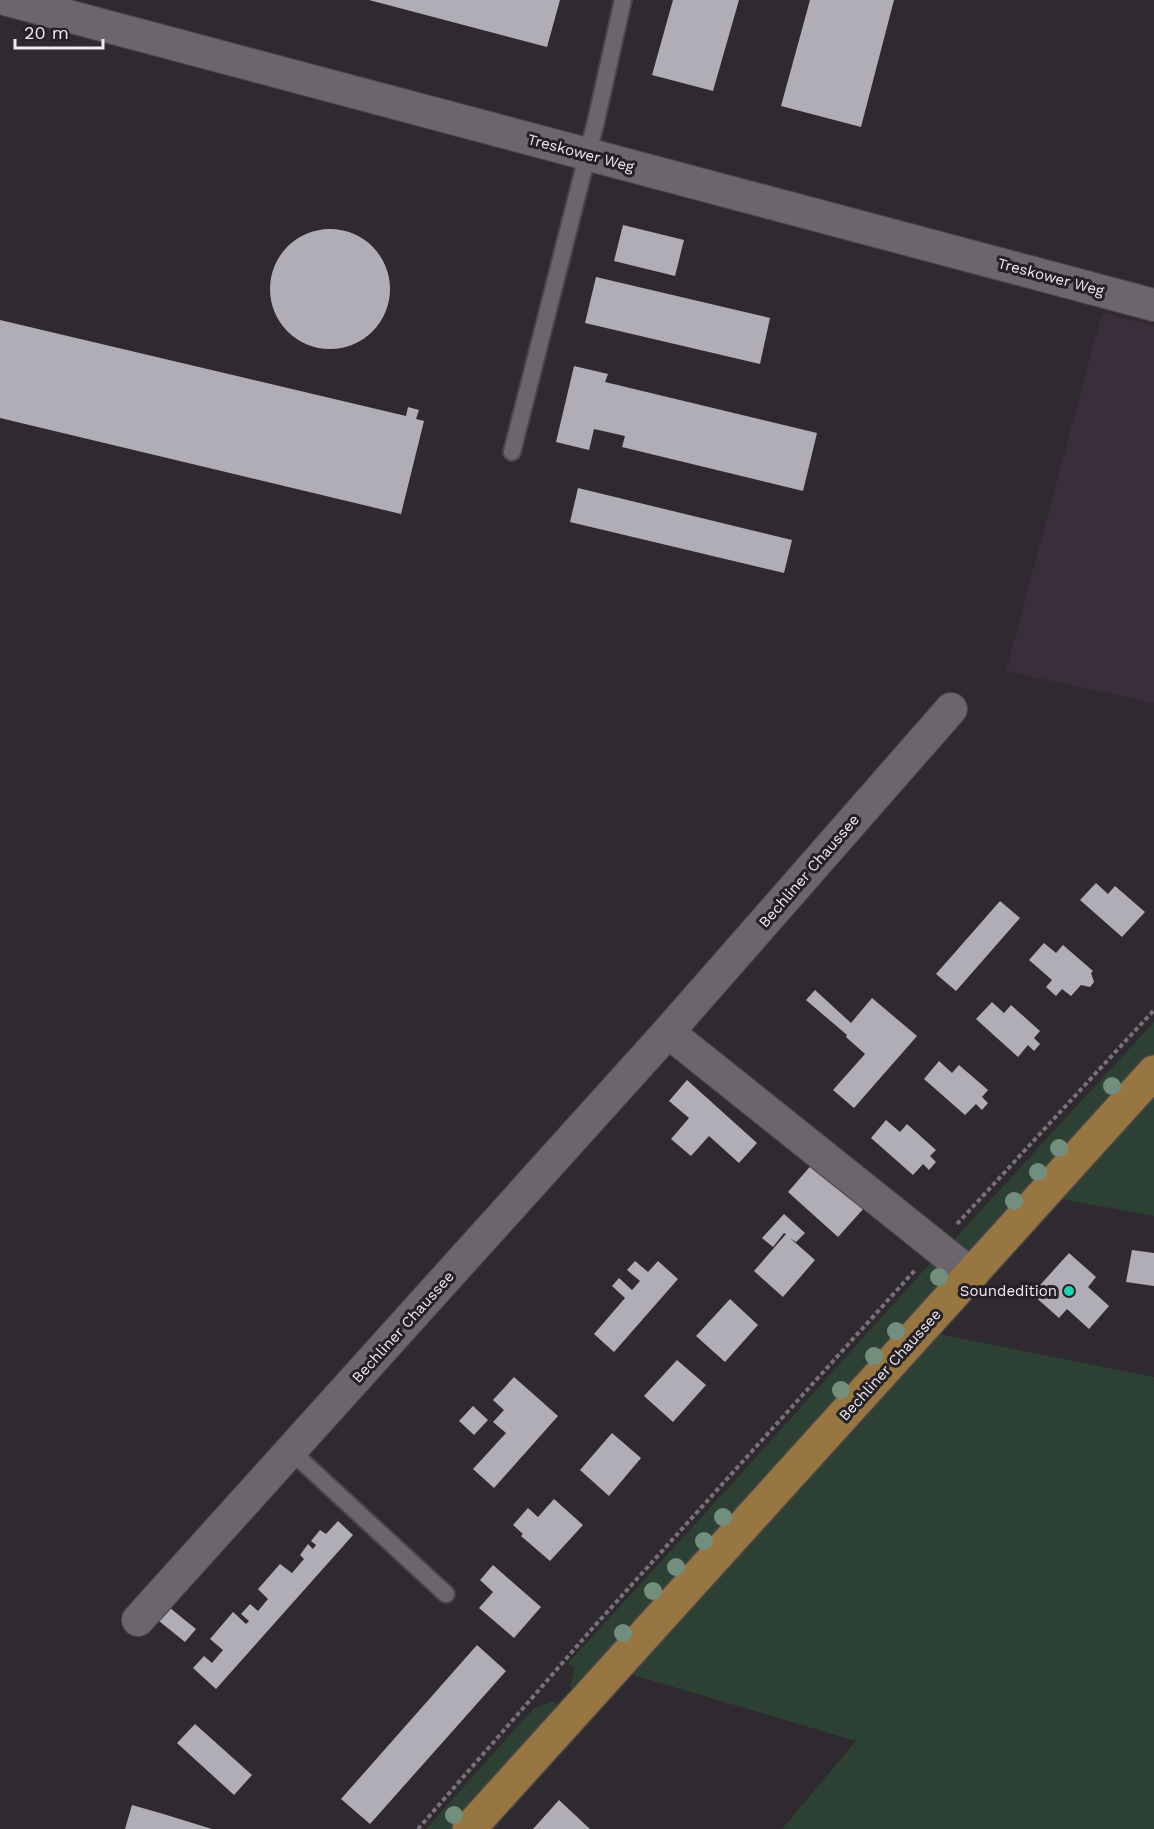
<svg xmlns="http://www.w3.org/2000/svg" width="1154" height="1829" font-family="'Work Sans',sans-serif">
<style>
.commercial{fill:#3b2e3c}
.green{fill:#2c4033}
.building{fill:#b1adb6}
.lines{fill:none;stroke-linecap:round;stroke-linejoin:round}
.lane-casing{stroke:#4b464b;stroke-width:20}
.street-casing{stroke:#4b464b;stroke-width:34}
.primary-casing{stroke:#4b464b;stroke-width:36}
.path{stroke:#777277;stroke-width:4;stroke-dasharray:4.5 3;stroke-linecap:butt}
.lane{stroke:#6c656c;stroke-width:16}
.street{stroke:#6c656c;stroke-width:32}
.primary{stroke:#987641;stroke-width:33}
.tree{fill:#728f7d}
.poi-dot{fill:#1cd5b1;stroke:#252025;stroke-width:2}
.labels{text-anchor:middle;stroke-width:6;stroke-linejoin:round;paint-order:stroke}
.street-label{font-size:15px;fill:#eeeaee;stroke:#252025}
.poi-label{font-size:15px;fill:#eeeaee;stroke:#252025;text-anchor:end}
</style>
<rect width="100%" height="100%" fill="#2f2a2f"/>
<path class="commercial" d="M 1102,313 L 1154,326 L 1154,703 L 1006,671 Z"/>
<path class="green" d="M 1154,1022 L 1154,1056 L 970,1260 L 949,1245 Z
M 1154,1089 L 1154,1216 L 1056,1198 Z
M 932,1261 L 949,1274 L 580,1688 L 573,1690 L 570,1686 L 575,1669 L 568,1663 L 741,1474 Z
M 927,1332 L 1154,1377 L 1154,1829 L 782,1829 L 856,1741 L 623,1672 Z
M 553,1701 L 559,1707 L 560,1711 L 453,1829 L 426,1829 L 533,1709 Z"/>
<path class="building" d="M 369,0 L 560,0 L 547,47 Z
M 673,0 L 739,0 L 713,91 L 652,75 Z
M 810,0 L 894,0 L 861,127 L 781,106 Z
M 623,225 L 684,240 L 675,276 L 614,261 Z
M270 289a60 60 0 1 1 120 0a60 60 0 1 1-120 0Z
M 596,277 L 770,318 L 760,364 L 585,323 Z
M 0,320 L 406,416 L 408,407 L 419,410 L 416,419 L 424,421 L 401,514 L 0,418 Z
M 574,366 L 608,374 L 605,382 L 817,433 L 803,491 L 622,447 L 625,436 L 594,429 L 589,450 L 556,442 Z
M 578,488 L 792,540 L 784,573 L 570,522 Z
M 1096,883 L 1108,894 L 1115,886 L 1145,912 L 1122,937 L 1080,900 Z
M 1000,901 L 1020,918 L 956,991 L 936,974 Z
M 1044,943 L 1056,953 L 1063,945 L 1093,971 L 1091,973 L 1094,982 L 1090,987 L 1081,985 L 1071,996 L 1062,989 L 1056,996 L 1046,987 L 1052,980 L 1029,960 Z
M 815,990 L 851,1023 L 872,998 L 917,1036 L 854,1108 L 833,1090 L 865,1054 L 846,1037 L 847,1035 L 806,1000 Z
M 992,1002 L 1004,1013 L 1011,1005 L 1040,1031 L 1034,1038 L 1040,1044 L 1034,1051 L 1028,1045 L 1018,1057 L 976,1019 Z
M 939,1061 L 952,1073 L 959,1065 L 988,1090 L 982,1097 L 988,1103 L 982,1110 L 976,1104 L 965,1115 L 924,1079 Z
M 687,1080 L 757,1143 L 739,1163 L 709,1136 L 691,1156 L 671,1139 L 689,1118 L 669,1101 Z
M 886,1120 L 900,1132 L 907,1124 L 936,1150 L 930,1156 L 936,1162 L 929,1170 L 923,1164 L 913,1175 L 871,1138 Z
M 814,1162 L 865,1207 L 838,1237 L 788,1192 Z
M 784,1214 L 805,1233 L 796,1242 L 790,1238 L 815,1260 L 783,1297 L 754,1271 L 786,1234 L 784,1233 L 773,1247 L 762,1238 Z
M 1132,1250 L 1154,1253 L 1154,1286 L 1126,1282 Z
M 1069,1253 L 1096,1277 L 1088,1287 L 1109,1306 L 1089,1329 L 1067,1309 L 1059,1318 L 1032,1294 Z
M 635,1261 L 648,1272 L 658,1261 L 678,1279 L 614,1352 L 594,1334 L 625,1298 L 612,1286 L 619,1278 L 632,1290 L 640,1281 L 627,1270 Z
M 730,1299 L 758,1325 L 725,1362 L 696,1336 Z
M 677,1360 L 706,1385 L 673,1422 L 644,1396 Z
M 514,1377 L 558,1416 L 494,1488 L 473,1469 L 506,1433 L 493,1422 L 504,1410 L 493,1400 Z
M 473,1406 L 488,1420 L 474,1435 L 459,1421 Z
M 612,1433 L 641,1458 L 609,1496 L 580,1470 Z
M 554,1499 L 583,1525 L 550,1561 L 521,1536 L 523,1534 L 513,1525 L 528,1508 L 538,1517 Z
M 338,1521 L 353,1535 L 216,1689 L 193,1668 L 204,1656 L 212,1663 L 223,1650 L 210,1639 L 233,1612 L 246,1624 L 249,1621 L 241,1614 L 250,1604 L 258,1611 L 268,1599 L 258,1589 L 280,1564 L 292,1573 L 304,1559 L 300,1555 L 308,1544 L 313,1549 L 316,1545 L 311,1541 L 320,1530 L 326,1534 Z
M 493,1565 L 541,1607 L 514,1638 L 479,1608 L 493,1592 L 480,1580 Z
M 170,1608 L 196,1629 L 185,1642 L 159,1621 Z
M 477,1645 L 506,1671 L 370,1824 L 341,1799 Z
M 195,1724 L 252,1775 L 234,1795 L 177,1743 Z
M 559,1800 L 590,1829 L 533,1829 Z
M 132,1805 L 160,1813 L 212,1829 L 125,1829 Z"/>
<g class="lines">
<g class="lane-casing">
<path id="lane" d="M 512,452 L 596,121 L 623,0
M 291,1451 L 446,1594"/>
</g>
<g class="street-casing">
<path id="street" d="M 8,0 L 1154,305
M 668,1032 L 972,1275
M 138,1620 L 668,1032 L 951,709"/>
</g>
<g class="primary-casing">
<path id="primary" d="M 469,1829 L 1154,1072"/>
</g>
<path class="path" d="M 957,1224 L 1154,1010
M 418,1829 L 591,1630 L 916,1269"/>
<use href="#lane" class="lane"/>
<use href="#street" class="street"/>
<use href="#primary" class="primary"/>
</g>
<g class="tree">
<circle cx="1112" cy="1086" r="9"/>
<circle cx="1059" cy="1148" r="9"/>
<circle cx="1038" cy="1172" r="9"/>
<circle cx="1014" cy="1201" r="9"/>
<circle cx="939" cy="1277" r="9"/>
<circle cx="896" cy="1331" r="9"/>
<circle cx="874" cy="1356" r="9"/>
<circle cx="841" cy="1390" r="9"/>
<circle cx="723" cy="1517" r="9"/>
<circle cx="704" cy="1541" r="9"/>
<circle cx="676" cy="1567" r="9"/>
<circle cx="653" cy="1591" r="9"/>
<circle cx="623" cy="1633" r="9"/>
<circle cx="454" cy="1815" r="9"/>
</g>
<circle class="poi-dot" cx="1069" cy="1291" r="6"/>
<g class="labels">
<g class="street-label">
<text transform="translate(581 153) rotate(15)" y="5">Treskower Weg</text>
<text transform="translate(1051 277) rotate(15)" y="5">Treskower Weg</text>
<text transform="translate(809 871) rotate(-49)" y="5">Bechliner Chaussee</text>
<text transform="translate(403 1327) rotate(-48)" y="5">Bechliner Chaussee</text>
<text transform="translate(890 1365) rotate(-48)" y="5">Bechliner Chaussee</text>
</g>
<g class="poi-label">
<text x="1057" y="1296">Soundedition</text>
</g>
</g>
<path d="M15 39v9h88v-9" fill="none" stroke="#eeeaee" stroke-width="3"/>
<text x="24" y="39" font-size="18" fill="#eeeaee" stroke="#252025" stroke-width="4.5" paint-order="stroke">20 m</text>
</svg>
